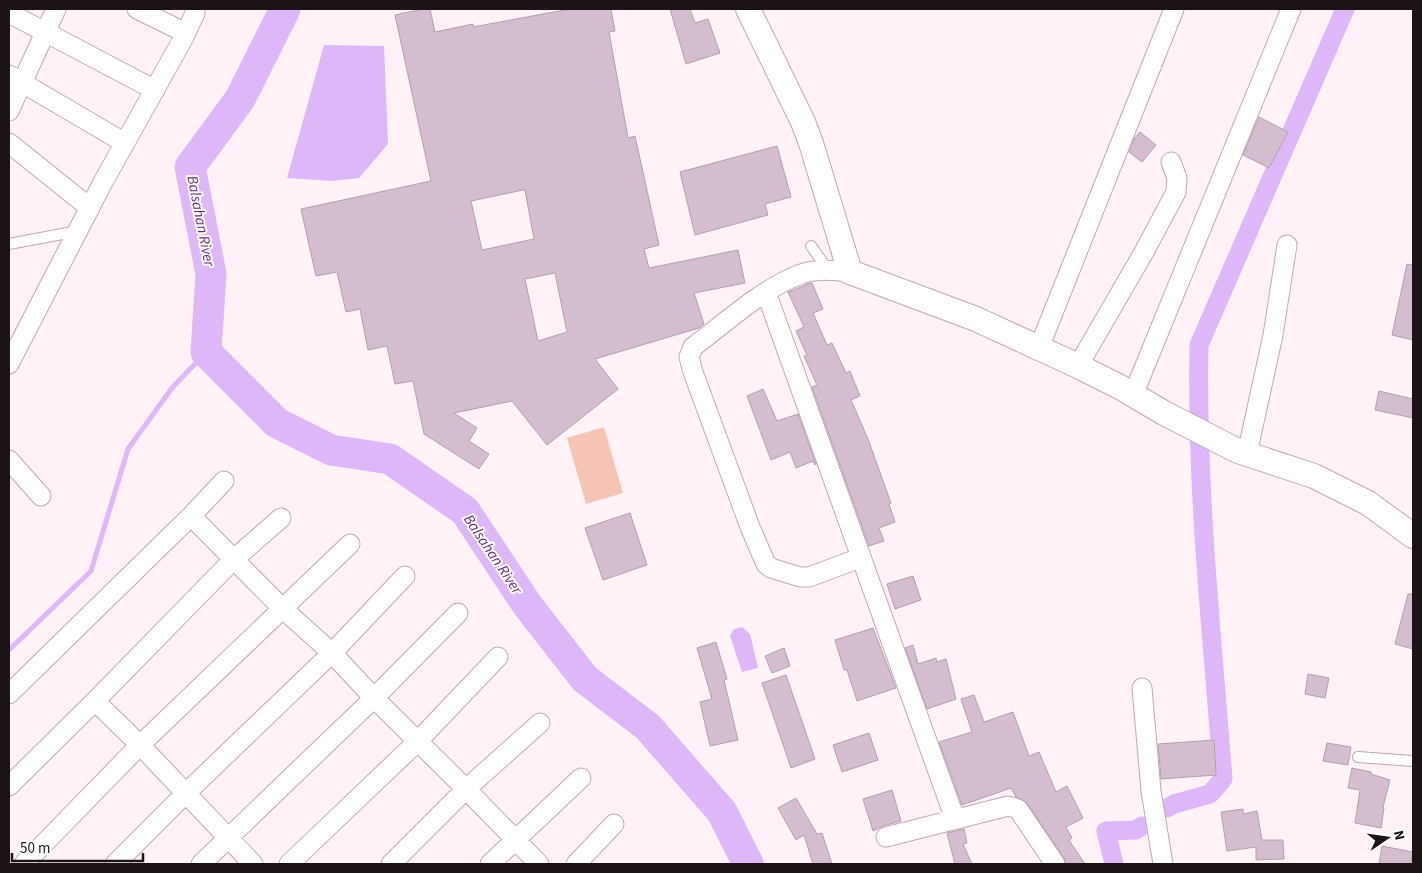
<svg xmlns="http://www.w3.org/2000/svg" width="1422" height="873" font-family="'Source Sans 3',sans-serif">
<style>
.green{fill:#f6c4b4}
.water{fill:#ddb7f7}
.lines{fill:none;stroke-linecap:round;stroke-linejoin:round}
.stream{stroke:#ddb7f7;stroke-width:5}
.canal{stroke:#ddb7f7;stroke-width:19}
.river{stroke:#ddb7f7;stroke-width:31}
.building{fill:#d3bdce;stroke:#b39eaf;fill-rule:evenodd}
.service-casing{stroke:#c2a7b0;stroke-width:12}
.minor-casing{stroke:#c2a7b0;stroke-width:21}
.tertiary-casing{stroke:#c2a7b0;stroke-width:26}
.service{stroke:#fff;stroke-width:10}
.minor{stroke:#fff;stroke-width:19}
.tertiary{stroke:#fff;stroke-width:24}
.labels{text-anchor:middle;stroke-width:4;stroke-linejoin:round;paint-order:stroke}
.water-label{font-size:15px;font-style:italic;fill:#632883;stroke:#fff}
</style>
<rect width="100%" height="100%" fill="#fff3f7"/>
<path class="green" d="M 604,427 L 623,493 L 586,504 L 567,438 Z"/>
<path class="water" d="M 324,45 L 384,46 L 388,144 L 359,178 L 332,181 L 287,178 Z
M 742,627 L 750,634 L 758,668 L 742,672 L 730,636 L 734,629 Z"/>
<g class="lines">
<path class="stream" d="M 9,650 L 91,571 L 128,449 L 172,388 L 206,352"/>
<path class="canal" d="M 1167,808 L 1174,804 L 1210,794 L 1223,779 C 1212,635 1196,490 1199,345 L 1345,9
M 1114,864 L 1106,831 L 1136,830 L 1142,826"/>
<path class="river" d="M 285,9 L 240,99 L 190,167 L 211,274 L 206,352 L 277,423 L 331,450 L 390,459 L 465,511 L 528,606 L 585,679 L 648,727 L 722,812 L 748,864"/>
</g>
<path class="building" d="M 423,9 L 430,9 L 435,32 L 473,24 L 473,27 L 570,9 L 611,9 L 615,31 L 609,32 L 628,138 L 635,136 L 659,245 L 644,249 L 649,268 L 738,250 L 745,283 L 694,293 L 704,324 L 699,328 L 595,359 L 618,389 L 547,445 L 512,401 L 454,413 L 477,428 L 469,441 L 489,454 L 479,469 L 424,434 L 413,381 L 395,384 L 387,346 L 368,350 L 360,309 L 346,312 L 337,272 L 316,276 L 301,209 L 431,181 L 395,15 ZM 523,190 L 525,190 L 534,239 L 482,250 L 471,201 ZM 555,273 L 567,332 L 538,341 L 525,279 Z
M 670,9 L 690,9 L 695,23 L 708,19 L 720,53 L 686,64 Z
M 1259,117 L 1288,132 L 1269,168 L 1243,155 Z
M 1140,132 L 1156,145 L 1142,162 L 1129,152 L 1134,139 Z
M 777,146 L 791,197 L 765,204 L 768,215 L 695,235 L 680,172 Z
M 1407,264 L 1413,265 L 1413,340 L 1392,335 Z
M 810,283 L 812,283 L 823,309 L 813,313 L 827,345 L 832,343 L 846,373 L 850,371 L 860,396 L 851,400 L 868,439 L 891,503 L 889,504 L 895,522 L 879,528 L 884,541 L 869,546 L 812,387 L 817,385 L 804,356 L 807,355 L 796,331 L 804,327 L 788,292 Z
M 763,389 L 777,421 L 798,414 L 816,464 L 815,465 L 813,461 L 796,468 L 790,452 L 771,460 L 747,396 Z
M 1379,391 L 1413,399 L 1413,418 L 1375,410 Z
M 630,513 L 647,565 L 603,580 L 585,528 Z
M 913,576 L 921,600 L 895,609 L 887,584 Z
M 1408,594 L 1413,594 L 1413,649 L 1395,644 Z
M 873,628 L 896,688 L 857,701 L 847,670 L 844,670 L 835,640 Z
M 716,642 L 727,679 L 724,680 L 738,740 L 710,746 L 700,702 L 712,699 L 697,648 Z
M 913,645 L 918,664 L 936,658 L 937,662 L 946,659 L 956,699 L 927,709 L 905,648 Z
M 784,648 L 790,666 L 772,673 L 765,656 Z
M 1308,674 L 1329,678 L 1325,698 L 1305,694 Z
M 786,675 L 815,759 L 791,768 L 762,683 Z
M 974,695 L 984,722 L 1013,712 L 1029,756 L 1039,752 L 1056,792 L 1067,786 L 1083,818 L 1066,827 L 1072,838 L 1069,840 L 1085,864 L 1066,864 L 1064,858 L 1027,803 L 1016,797 L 1011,788 L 962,805 L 939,742 L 972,732 L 961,699 Z
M 869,733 L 878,760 L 842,772 L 833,745 Z
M 1214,740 L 1216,775 L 1161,779 L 1158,744 Z
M 1327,743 L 1351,747 L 1348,765 L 1323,761 Z
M 1352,768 L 1371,772 L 1371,774 L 1390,780 L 1383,807 L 1384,808 L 1381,828 L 1355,823 L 1360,790 L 1348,788 Z
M 892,790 L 901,821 L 883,826 L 873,831 L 863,799 Z
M 796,798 L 817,834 L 822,833 L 832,864 L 813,864 L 804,835 L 796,840 L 778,808 Z
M 1243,809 L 1243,814 L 1257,811 L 1262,840 L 1283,840 L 1284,859 L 1256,860 L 1256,847 L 1227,851 L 1221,812 Z
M 964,829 L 967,843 L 963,844 L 972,864 L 955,864 L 947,833 Z
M 1382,846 L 1413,852 L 1411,864 L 1379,864 Z"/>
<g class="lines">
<g class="service-casing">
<path id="service" d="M 9,244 L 78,231
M 811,246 L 829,271
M 1358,757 L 1413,761"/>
</g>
<g class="minor-casing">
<path id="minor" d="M 137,9 L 186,33
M 9,13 L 155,90
M 9,75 L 125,143
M 9,111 L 56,9
M 9,143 L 90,208
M 850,272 C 835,271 816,268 801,274 C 763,288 725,323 693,347 L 689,357 L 693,372 L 750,527 L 766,564 L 771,568 L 800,577 L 809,577 L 860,558
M 766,292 L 955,819
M 1039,348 L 1174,9
M 9,364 L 102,184 L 184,37 L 195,13 L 195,9
M 1078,366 L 1144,252 L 1176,192 L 1177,178 L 1171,162
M 1133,395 L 1291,9
M 1247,454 L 1273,335 L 1287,245
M 9,460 L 41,496
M 191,516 L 282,608 L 332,653 L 374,698 L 466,789 L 539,864
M 1142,688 L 1151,791 L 1163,864
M 9,694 L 191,516 L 224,481
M 95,701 L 140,745 L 253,864
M 9,786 L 95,701 L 234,559 L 281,518
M 886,837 L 1008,806 L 1018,809 L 1055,864
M 24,864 L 140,745 L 350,544
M 115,864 L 185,794 L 332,653 L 405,576
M 201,864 L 374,698 L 458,613
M 289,864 L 417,742 L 498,657
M 391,864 L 466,789 L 540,723
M 490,864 L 581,778
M 576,864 L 614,824"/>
</g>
<g class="tertiary-casing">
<path id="tertiary" d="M 748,9 L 803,122 L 811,143 L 850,272 L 976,319 L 1078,366 L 1120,387 L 1164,413 L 1238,451 L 1314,476 L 1368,503 L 1413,536"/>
</g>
<use href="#service" class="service"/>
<use href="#minor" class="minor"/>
<use href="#tertiary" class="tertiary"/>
</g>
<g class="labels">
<g class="water-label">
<text transform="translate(201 221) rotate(79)" y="5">Balsahan River</text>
<text transform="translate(493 554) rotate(56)" y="5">Balsahan River</text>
</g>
</g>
<rect width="1422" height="873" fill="none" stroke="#1c1316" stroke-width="20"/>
<g transform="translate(1387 838) rotate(77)" stroke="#ffffff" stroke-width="4" paint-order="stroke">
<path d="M0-4L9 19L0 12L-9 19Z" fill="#1c1316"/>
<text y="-8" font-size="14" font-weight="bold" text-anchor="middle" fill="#1c1316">N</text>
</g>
<path d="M12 853v8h131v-8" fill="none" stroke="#1c1316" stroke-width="2.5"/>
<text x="20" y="853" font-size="15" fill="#1c1316" stroke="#ffffff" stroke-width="4" paint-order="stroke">50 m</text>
</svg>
